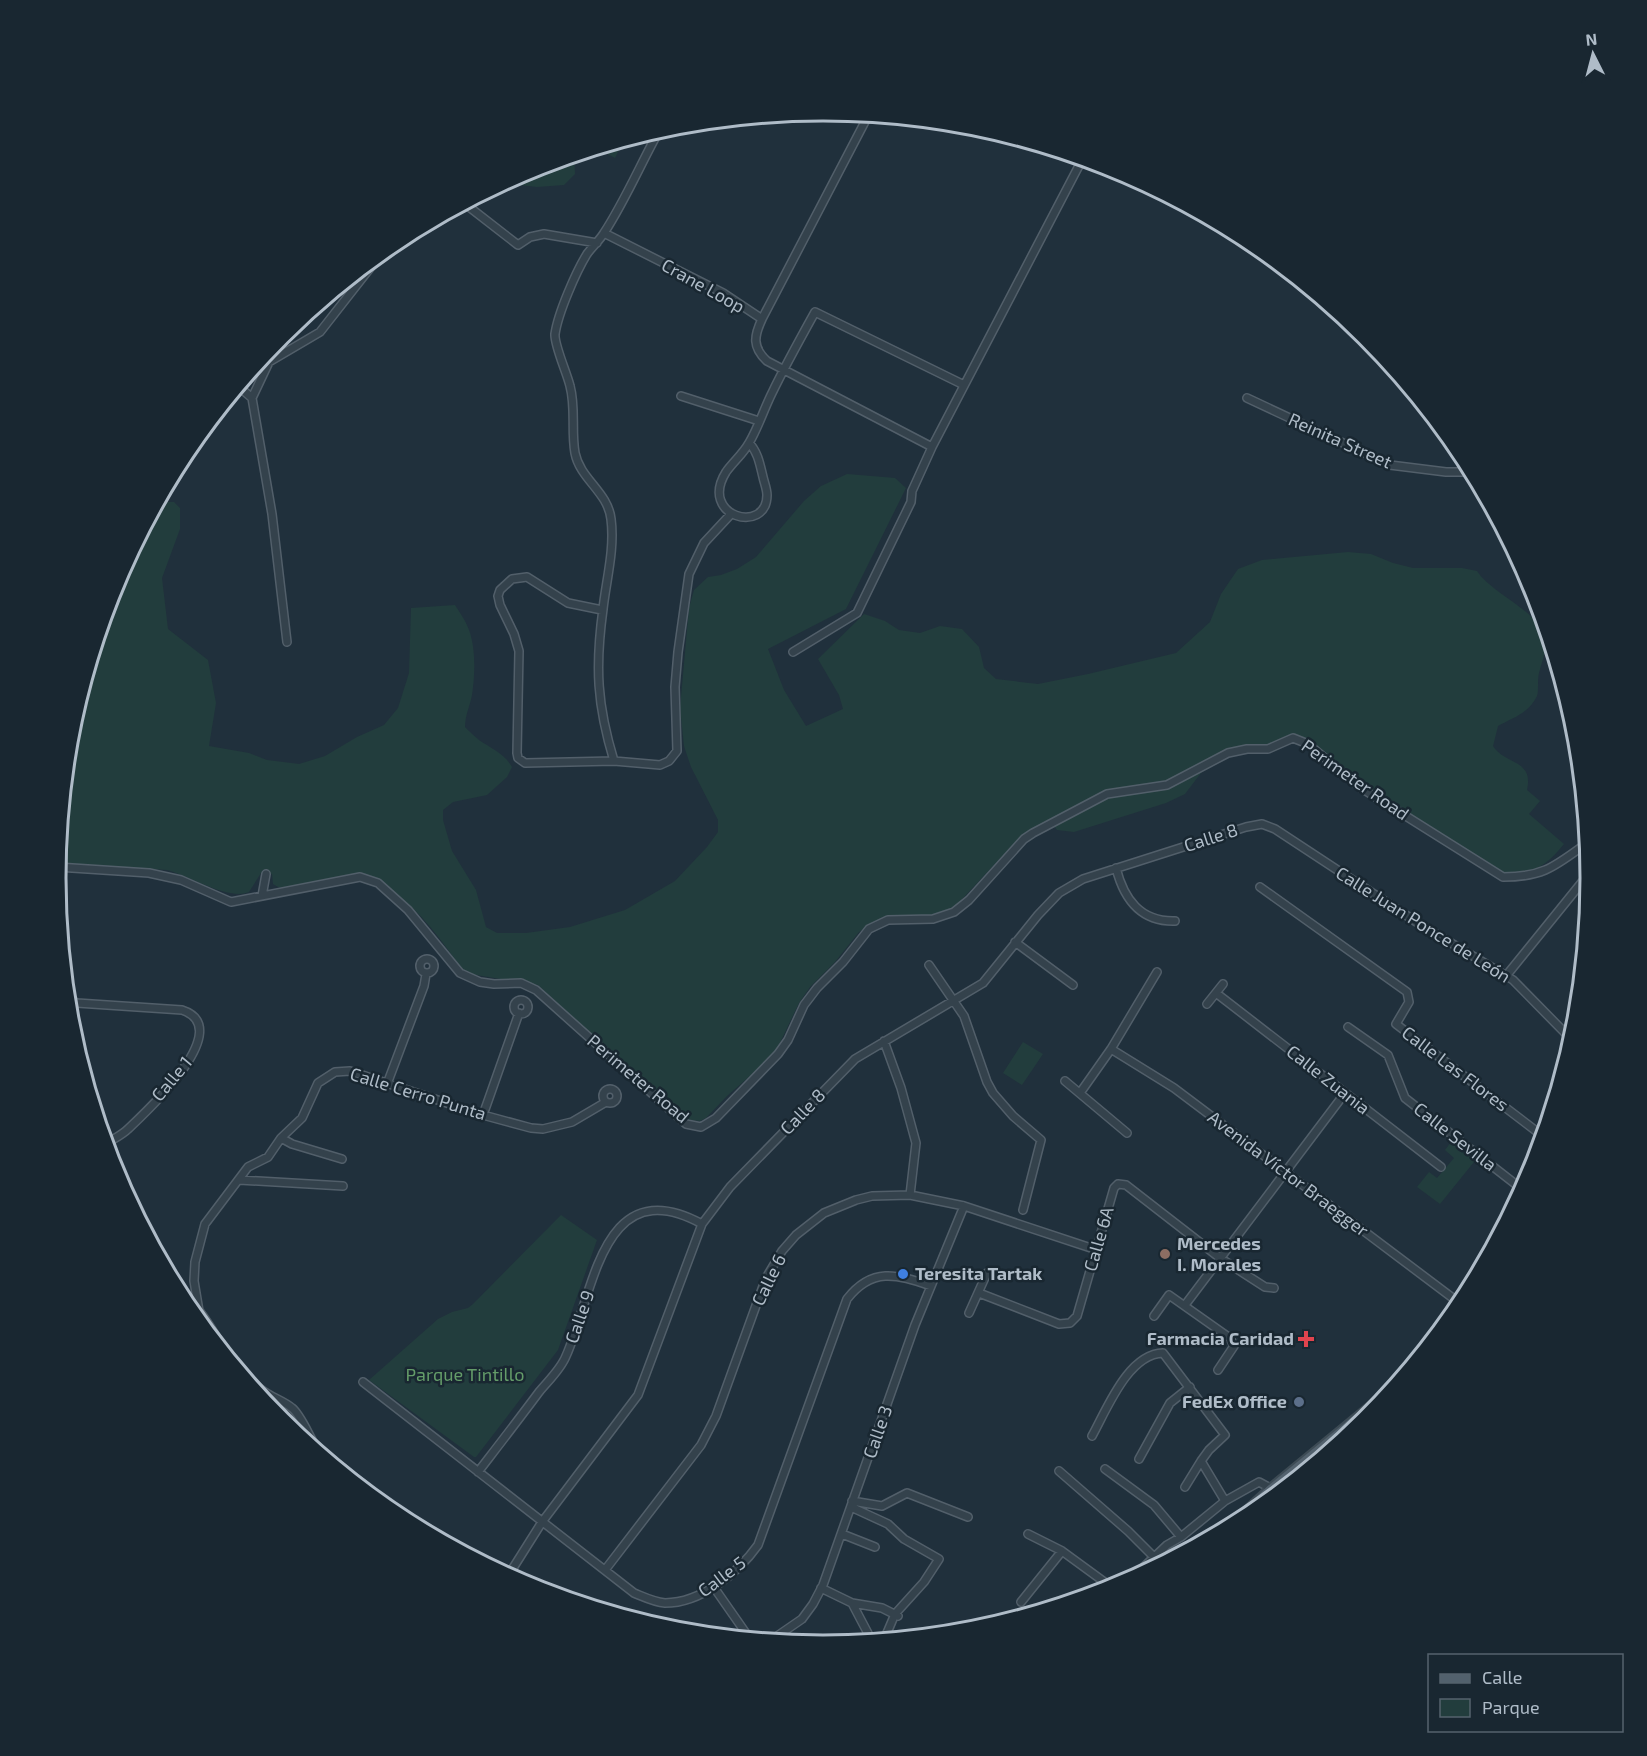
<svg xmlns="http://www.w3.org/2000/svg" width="1647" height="1756" font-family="'Exo 2',sans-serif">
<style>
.green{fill:#223d3d}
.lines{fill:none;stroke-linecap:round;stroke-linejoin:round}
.street-casing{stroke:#525f6a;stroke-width:10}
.primary-casing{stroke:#3d4b55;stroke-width:14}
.street{stroke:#34424c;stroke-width:7}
.primary{stroke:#52616d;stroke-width:10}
.education-dot{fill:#8d6e63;stroke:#192731;stroke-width:2}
.shop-dot{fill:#3f7fe0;stroke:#192731;stroke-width:2}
.health-dot{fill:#e0444e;stroke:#192731;stroke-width:2}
.service-dot{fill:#5c6f8a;stroke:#192731;stroke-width:2}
.labels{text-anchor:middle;stroke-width:5;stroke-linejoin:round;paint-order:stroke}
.street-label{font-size:18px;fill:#afbcc8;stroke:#192731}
.poi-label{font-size:18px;font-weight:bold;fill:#afbcc8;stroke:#192731;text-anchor:start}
.park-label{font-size:18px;fill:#649c69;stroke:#192731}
.rim{fill:none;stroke:#afbcc8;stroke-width:3}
</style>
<rect width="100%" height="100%" fill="#20303c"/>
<path class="green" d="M 624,140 L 615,158 L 596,148 Z
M 574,155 L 575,174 L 564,185 L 537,187 L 503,183 L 530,168 Z
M 847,474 L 895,478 L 906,488 L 846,609 L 768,649 L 784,690 L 806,726 L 843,709 L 839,695 L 818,659 L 864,614 L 885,621 L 899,630 L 920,633 L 940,626 L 962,629 L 979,647 L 984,668 L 996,679 L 1038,684 L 1088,674 L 1176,653 L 1210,622 L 1221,594 L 1238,569 L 1262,560 L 1348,552 L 1371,554 L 1393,563 L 1413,568 L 1462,568 L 1477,571 C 1492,595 1549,615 1546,646 C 1545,655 1541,664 1539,673 C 1537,680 1539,690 1537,696 C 1529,713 1513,718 1498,726 L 1493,746 C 1505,765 1534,759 1527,790 L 1540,801 L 1529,814 L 1564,844 C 1545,868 1530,876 1500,872 L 1345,772 L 1311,740 L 1300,736 L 1292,737 L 1266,750 L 1227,757 L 1204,769 L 1185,794 L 1166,803 L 1074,832 L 1057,830 L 1049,820 L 1022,835 L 951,911 L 925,916 L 886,918 L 875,921 L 859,932 L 835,962 L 810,987 L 799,1003 L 777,1049 L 767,1061 L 727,1096 L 706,1118 L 700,1121 L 691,1120 L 672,1108 L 538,985 L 470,974 L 462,969 C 441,940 415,902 382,886 C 350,870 296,901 273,884 L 272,874 L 261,873 L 249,892 C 230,901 189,876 167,870 L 57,863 L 70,728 L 114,584 L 158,502 L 174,502 L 180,508 L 180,529 L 162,578 L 168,629 L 208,660 L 216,703 L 209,746 L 249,753 L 267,760 L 299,764 L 325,756 L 357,737 L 384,725 L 398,708 L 409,673 L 411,608 L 455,605 C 460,613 466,621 469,630 C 476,649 475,675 472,695 C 470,706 465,715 465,727 C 469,731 474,736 479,740 C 492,749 504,753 512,767 L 507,777 L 487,795 L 453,802 L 443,810 L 443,820 L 452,851 L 476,890 L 486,927 L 497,933 L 526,933 L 570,927 L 625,910 L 675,881 L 707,847 L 718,832 L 718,820 L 691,767 L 684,746 L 680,708 L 689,608 L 694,590 L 708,577 L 721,575 L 737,569 L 756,557 L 804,501 L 821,486 Z
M 1023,1042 L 1043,1054 L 1022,1085 L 1003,1073 Z
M 1454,1138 L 1478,1157 L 1440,1204 L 1417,1187 L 1429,1172 L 1437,1178 L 1454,1158 L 1445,1150 Z
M 561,1215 L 597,1240 L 558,1350 L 476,1457 L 474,1457 L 369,1380 L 438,1319 L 452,1312 L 468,1308 L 473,1304 Z"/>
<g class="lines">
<g class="street-casing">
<path id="street" d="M 464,203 L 518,245 L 530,237 L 544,234 L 597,243
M 604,233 L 723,293 L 762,319 C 754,336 752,347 767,361 L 932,447
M 762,319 L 869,114
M 238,386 L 252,398
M 681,396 L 759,421
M 1247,398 L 1390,465 L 1446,472 L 1473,472
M 749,443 C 758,452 760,465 763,477 C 764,482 767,489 767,495 C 767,535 698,517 726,472 C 733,462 743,454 749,443 C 758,428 764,409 772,393 C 785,366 800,339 815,312 L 964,385
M 602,610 L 568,603 L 527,577 L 512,579 L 500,590 L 498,596 L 500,605 L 514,634 L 519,651 L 517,753 L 518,758 L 525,763 L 614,761 L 660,765 L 669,761 L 677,751 L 675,687 L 678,652 L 689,574 L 704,543 L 731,514
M 287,642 L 272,514 L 252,398 L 269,362 L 320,332 L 385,249
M 793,652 L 857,613 L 911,502 L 912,491 L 932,447 L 1083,158
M 614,761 C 597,705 595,667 603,609 C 606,581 615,549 611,519 C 608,492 580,479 575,453 C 571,431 576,408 570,386 C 567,373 554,345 555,334 C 558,313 576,272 587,254 C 592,247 599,241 604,233 C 625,201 641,163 660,129
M 1586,825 L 1583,832 L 1588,844
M 57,867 L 149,873 L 181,880 L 231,902 L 360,877 L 378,883 L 408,910 L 460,973 L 480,982 L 494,984 L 521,983 L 536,990 L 686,1124 L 701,1127 L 716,1118 L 778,1054 L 788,1040 L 804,1005 L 817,988 L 843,962 L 869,929 L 888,920 L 933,919 L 954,912 L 969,900 L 1024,839 L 1033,833 L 1107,794 L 1167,785 L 1228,753 L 1247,749 L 1268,749 L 1293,738 L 1308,744 L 1358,786 L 1503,877 C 1544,877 1555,866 1587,843
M 1116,868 C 1124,899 1140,922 1175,921
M 1260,887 L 1407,992 L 1409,1002 L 1396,1024 L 1544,1137
M 262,896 L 266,874
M 1015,942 L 1073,985
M420 966a7 7 0 1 1 14 0a7 7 0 1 1-14 0Z
M 929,965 L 964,1016 L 987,1082 L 993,1093 L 1013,1116 L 1041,1140 L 1023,1210
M 1506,976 L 1591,871
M 1216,993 L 1441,1167
M 67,999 L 77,1003 L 182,1010 C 237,1028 147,1111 128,1129 C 122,1135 113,1139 106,1144
M514 1007a7 7 0 1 1 14 0a7 7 0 1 1-14 0Z
M 1207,1004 L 1223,984
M 1348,1027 L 1388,1055 L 1405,1098 L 1523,1190
M 884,1041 L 901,1088 L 916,1143 L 910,1195
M 1111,1049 L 1174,1088 L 1462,1305
M 1065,1081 L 1127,1133
M 387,1084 L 424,986 L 426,974
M603 1096a7 7 0 1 1 14 0a7 7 0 1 1-14 0Z
M 1080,1093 L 1111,1049 L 1157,972
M 483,1115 L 519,1013
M 281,1138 L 292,1144 L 342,1159
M 239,1180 L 343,1186
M 177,1290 C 205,1308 216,1342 237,1367 C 246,1377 256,1387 268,1394 C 276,1399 285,1402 292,1408 C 301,1415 309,1436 316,1447 L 418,1528
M 979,1293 L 1059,1324 L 1070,1323 L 1077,1316 L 1114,1188 L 1118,1184 L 1126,1185 L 1220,1258 L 1265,1287 L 1274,1288
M 1185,1305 L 1345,1093
M 199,1311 L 194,1281 L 195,1262 L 205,1224 L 248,1167 L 268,1157 L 281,1138 L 302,1118 L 318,1083 L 335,1072 L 350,1071 L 483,1115 L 531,1128 L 543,1129 L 572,1122 L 606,1102
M 969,1313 L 987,1273
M 1154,1316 L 1169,1295 L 1230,1338 L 1234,1346 L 1218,1370
M 363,1382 L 634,1593 C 644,1597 654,1602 665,1603 C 701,1603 738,1573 758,1545 L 847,1299 C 872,1267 896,1274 931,1286
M 1092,1436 C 1107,1409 1128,1354 1163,1353 L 1225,1435 L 1209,1450 L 1201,1461 L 1225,1501
M 1139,1459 L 1170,1403 L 1190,1387
M 1105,1469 L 1154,1505 L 1181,1537
M 1059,1471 L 1128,1531 L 1154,1557
M 478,1472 C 498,1446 519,1419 539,1392 C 548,1381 561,1369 566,1356 C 594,1294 601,1169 702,1224
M 1185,1487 L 1201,1461
M 852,1501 L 882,1506 L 907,1493 L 968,1517
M 851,1507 L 888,1524 L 904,1539 L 939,1559 L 924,1582 L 895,1614 L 884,1640
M 842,1534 L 875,1547
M 1028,1534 L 1062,1551 L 1114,1589
M 605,1570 L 701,1445 L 716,1416 L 766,1278 L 782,1251 L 796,1235 L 824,1213 L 856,1200 L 872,1196 L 910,1195 L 964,1206 L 1097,1250
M 508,1576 L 542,1522 L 638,1395 L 702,1224 L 730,1187 L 855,1059 L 983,983 L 1038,915 L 1059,893 L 1083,879 L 1246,827 L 1262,824 L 1275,829 L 1421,925 L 1513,980 L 1573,1041
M 1128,1582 L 1167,1545 L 1181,1537 L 1225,1501 L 1259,1482 L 1272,1489
M 713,1586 L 750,1639
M 821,1588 L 852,1603 L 872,1641
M 1021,1602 L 1062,1551
M 852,1603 L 882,1608 L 898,1616
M 770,1641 L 802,1619 L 813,1604 L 823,1585 L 915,1325 L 964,1206"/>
</g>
<g class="primary-casing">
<path id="primary" d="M 1232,1526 L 1272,1489 L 1390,1392"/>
</g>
<use href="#street" class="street"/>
<use href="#primary" class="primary"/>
</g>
<circle class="education-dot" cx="1165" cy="1254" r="6"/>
<circle class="shop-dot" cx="903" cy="1274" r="6"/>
<path class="health-dot" d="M1303 1330h6v6h6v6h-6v6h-6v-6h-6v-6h6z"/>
<circle class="service-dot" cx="1299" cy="1402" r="6"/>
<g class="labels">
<g class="street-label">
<text transform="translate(703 286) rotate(29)" y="6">Crane Loop</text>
<text transform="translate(1340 441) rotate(24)" y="6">Reinita Street</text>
<text transform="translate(1355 780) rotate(35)" y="6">Perimeter Road</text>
<text transform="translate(1211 838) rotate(-18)" y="6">Calle 8</text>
<text transform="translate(1423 925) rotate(32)" y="6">Calle Juan Ponce de León</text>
<text transform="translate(1455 1069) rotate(37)" y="6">Calle Las Flores</text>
<text transform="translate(172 1079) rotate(-50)" y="6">Calle 1</text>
<text transform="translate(638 1079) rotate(40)" y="6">Perimeter Road</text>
<text transform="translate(1328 1080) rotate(38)" y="6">Calle Zuania</text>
<text transform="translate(418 1094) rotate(17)" y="6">Calle Cerro Punta</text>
<text transform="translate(803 1112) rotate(-46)" y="6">Calle 8</text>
<text transform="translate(1455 1137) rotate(38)" y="6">Calle Sevilla</text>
<text transform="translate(1288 1174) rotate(37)" y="6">Avenida Víctor Braegger</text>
<text transform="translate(1099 1239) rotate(-74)" y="6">Calle 6A</text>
<text transform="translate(769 1280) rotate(-64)" y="6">Calle 6</text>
<text transform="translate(580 1317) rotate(-71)" y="6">Calle 9</text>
<text transform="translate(878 1432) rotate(-71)" y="6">Calle 3</text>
<text transform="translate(722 1577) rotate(-37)" y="6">Calle 5</text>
</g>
<g class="poi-label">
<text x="1177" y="1250">Mercedes<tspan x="1177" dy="21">I. Morales</tspan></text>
<text x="915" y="1280">Teresita Tartak</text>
<text x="1294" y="1345" text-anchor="end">Farmacia Caridad</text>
<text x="1287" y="1408" text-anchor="end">FedEx Office</text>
</g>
<g class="park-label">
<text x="465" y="1381">Parque Tintillo</text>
</g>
</g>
<path d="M0 0H1647V1756H0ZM66 878a757 757 0 1 1 1514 0a757 757 0 1 1-1514 0Z" fill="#192731" fill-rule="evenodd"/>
<path class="rim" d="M66 878a757 757 0 1 1 1514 0a757 757 0 1 1-1514 0Z"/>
<rect x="1428" y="1654" width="195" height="78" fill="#192731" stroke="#55636d" stroke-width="1.5"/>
<rect x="1440" y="1674" width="30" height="9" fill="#52616d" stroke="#55636d" stroke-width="1.5"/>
<text x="1482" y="1684" font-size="18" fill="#afbcc8">Calle</text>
<rect x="1440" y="1699" width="30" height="18" fill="#223d3d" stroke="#55636d" stroke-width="1.5"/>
<text x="1482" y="1714" font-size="18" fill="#afbcc8">Parque</text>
<g transform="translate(1593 54) rotate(354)" stroke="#192731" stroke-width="4.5" paint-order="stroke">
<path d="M0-4.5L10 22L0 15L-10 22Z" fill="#afbcc8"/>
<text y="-9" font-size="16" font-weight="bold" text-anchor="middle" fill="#afbcc8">N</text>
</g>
</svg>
